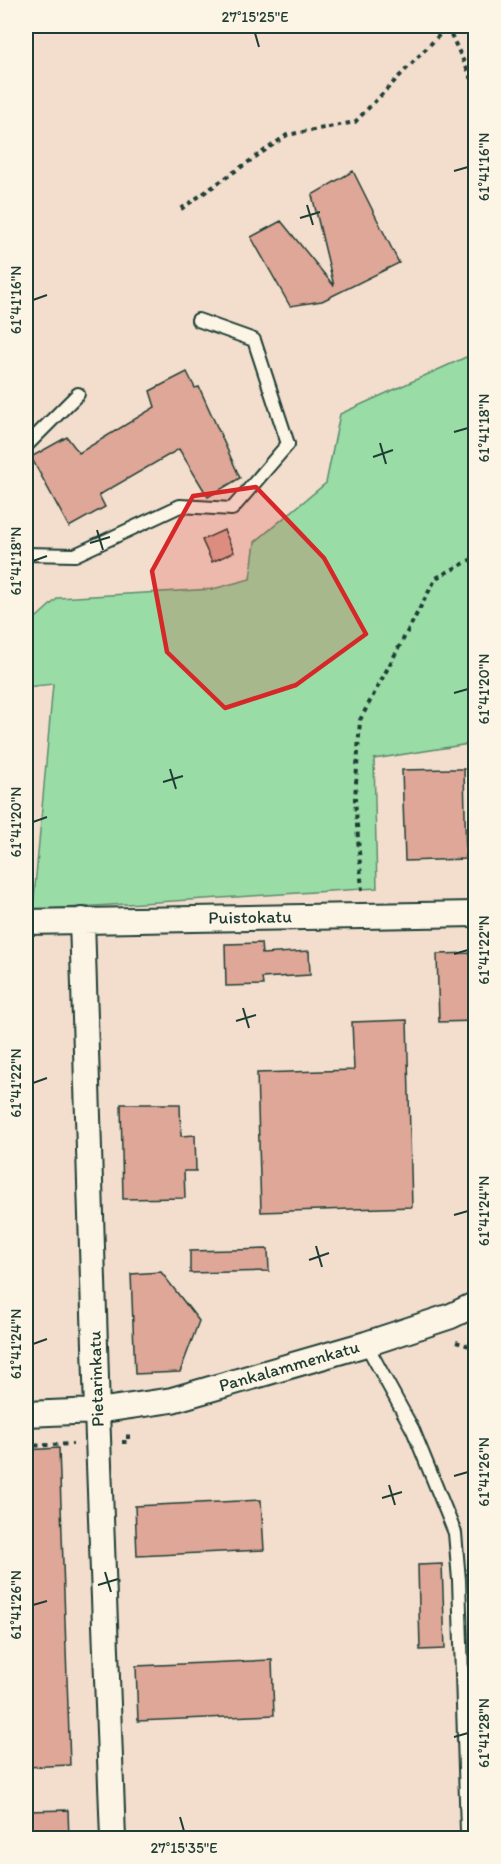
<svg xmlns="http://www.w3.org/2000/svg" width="501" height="1864" font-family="Itim,sans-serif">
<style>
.green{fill:#9adca6;stroke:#5c8c6d;stroke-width:1.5}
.building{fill:#dea797;stroke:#1f3d34;stroke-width:1.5}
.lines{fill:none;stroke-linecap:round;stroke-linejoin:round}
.service-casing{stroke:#1f3d34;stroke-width:16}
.minor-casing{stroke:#1f3d34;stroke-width:28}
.path{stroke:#1f3d34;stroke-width:4;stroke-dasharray:4.5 4.5;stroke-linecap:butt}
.service{stroke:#fcf5e5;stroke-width:12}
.minor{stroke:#fcf5e5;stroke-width:24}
.marked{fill:#d62828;fill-opacity:0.2;stroke:#d62828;stroke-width:4.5;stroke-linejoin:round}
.ticks{fill:none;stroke:#1f3d34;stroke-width:2}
.labels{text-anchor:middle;stroke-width:4.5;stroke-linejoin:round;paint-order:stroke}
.street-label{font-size:18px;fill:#1f3d34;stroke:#fcf5e5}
.neatline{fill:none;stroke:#1f3d34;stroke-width:2}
.ticks-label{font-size:15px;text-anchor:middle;fill:#1f3d34}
</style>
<rect width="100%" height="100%" fill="#f3dece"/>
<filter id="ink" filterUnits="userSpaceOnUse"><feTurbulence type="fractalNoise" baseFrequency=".0167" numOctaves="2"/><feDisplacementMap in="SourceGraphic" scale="12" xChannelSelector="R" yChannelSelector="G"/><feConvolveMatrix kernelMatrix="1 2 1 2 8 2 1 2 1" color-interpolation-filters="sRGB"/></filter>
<g filter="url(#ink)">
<path class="green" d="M 475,353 L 475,743 L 374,759 L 377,888 L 33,910 L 53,684 L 26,687 L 26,627 L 58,598 L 213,589 L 250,579 L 255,542 L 326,483 L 340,414 Z"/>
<path class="building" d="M 353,171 L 399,263 L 322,301 L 290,306 L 251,237 L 281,221 L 334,286 L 312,195 Z
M 187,372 L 195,388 L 199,387 L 240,478 L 208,497 L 179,449 L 99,495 L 105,507 L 69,527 L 31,457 L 67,437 L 79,453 L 155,407 L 150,391 Z
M 224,530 L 234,552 L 212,562 L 202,540 Z
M 452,769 L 464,769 L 466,859 L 405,861 L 402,770 Z
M 261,943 L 262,954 L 309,951 L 310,975 L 262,978 L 263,985 L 226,986 L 225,944 Z
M 476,953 L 476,1021 L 439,1022 L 437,954 Z
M 407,1020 L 412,1207 L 261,1212 L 257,1073 L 354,1070 L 352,1022 Z
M 121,1104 L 180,1104 L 181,1136 L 195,1135 L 196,1171 L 184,1171 L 185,1198 L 123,1199 Z
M 268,1249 L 269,1271 L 190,1273 L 190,1251 Z
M 161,1272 L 199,1321 L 180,1372 L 135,1374 L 131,1274 Z
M 59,1448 L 70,1765 L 26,1767 L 26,1450 Z
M 261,1500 L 264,1550 L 137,1556 L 135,1506 Z
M 442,1564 L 445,1649 L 420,1650 L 418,1565 Z
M 272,1660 L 274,1715 L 138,1721 L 136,1666 Z
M 68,1810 L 69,1839 L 26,1839 L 26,1811 Z"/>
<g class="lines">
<g class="service-casing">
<path id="service" d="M 26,446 L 78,394
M 26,554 L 75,555 L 180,506 L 232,509 L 288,444 L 254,340 L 198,320
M 366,1344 L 413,1430 L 455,1533 L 459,1580 L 467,1831"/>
</g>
<g class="minor-casing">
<path id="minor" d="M 82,920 L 97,1411 L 113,1838
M 26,922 L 476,914
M 26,1414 L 97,1411 L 172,1400 L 366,1344 L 451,1316 L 476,1304"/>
</g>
<path class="path" d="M 447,26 L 476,88
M 181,209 L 287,135 L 355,122 L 448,26
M 362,891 L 355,799 L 360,720 L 436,578 L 476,557
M 456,1342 L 476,1348
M 122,1442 L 128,1442 L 128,1434 L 130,1432
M 26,1446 L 73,1444"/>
<use href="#service" class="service"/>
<use href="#minor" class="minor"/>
</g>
</g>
<path class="marked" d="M 256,487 L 324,558 L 366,634 L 296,685 L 225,708 L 167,652 L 152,571 L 193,496 Z"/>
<path class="ticks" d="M 255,33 L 259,47M 454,171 L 468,167M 307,205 L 313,225M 300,218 L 320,212M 33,300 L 47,295M 454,432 L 468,428M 380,443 L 386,464M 373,457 L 393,450M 97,530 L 103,550M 90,543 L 110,537M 33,561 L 47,556M 454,693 L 468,689M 170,769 L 176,789M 163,782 L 183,776M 33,822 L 47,817M 454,954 L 468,950M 243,1008 L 249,1028M 236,1021 L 256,1015M 33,1083 L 47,1078M 454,1215 L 468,1211M 316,1246 L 322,1267M 309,1260 L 329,1253M 33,1344 L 47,1339M 454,1476 L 468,1472M 389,1485 L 395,1505M 382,1498 L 402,1492M 105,1572 L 111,1592M 98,1585 L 118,1579M 33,1605 L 47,1601M 454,1737 L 468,1733M 180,1817 L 184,1831"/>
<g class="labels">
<g class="street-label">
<text transform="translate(250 917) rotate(-1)" y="6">Puistokatu</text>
<text transform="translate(289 1366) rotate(-16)" y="6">Pankalammenkatu</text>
<text transform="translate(96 1379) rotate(-92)" y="6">Pietarinkatu</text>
</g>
</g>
<rect width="501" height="1864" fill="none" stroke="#fcf5e5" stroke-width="66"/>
<rect x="33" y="33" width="435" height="1798" class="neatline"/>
<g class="ticks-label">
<text x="255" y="22">27°15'25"E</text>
<text transform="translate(484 167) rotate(-90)" y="5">61°41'16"N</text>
<text transform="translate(16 300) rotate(-90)" y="5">61°41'16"N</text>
<text transform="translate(484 428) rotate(-90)" y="5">61°41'18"N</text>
<text transform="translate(16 561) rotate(-90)" y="5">61°41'18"N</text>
<text transform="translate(484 689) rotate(-90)" y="5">61°41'20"N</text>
<text transform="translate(16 822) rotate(-90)" y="5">61°41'20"N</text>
<text transform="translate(484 950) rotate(-90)" y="5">61°41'22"N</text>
<text transform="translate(16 1083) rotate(-90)" y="5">61°41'22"N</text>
<text transform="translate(484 1211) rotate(-90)" y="5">61°41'24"N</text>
<text transform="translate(16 1344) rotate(-90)" y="5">61°41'24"N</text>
<text transform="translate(484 1472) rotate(-90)" y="5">61°41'26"N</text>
<text transform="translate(16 1605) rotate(-90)" y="5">61°41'26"N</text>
<text transform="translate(484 1733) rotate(-90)" y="5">61°41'28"N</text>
<text x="184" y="1853">27°15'35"E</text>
</g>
</svg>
